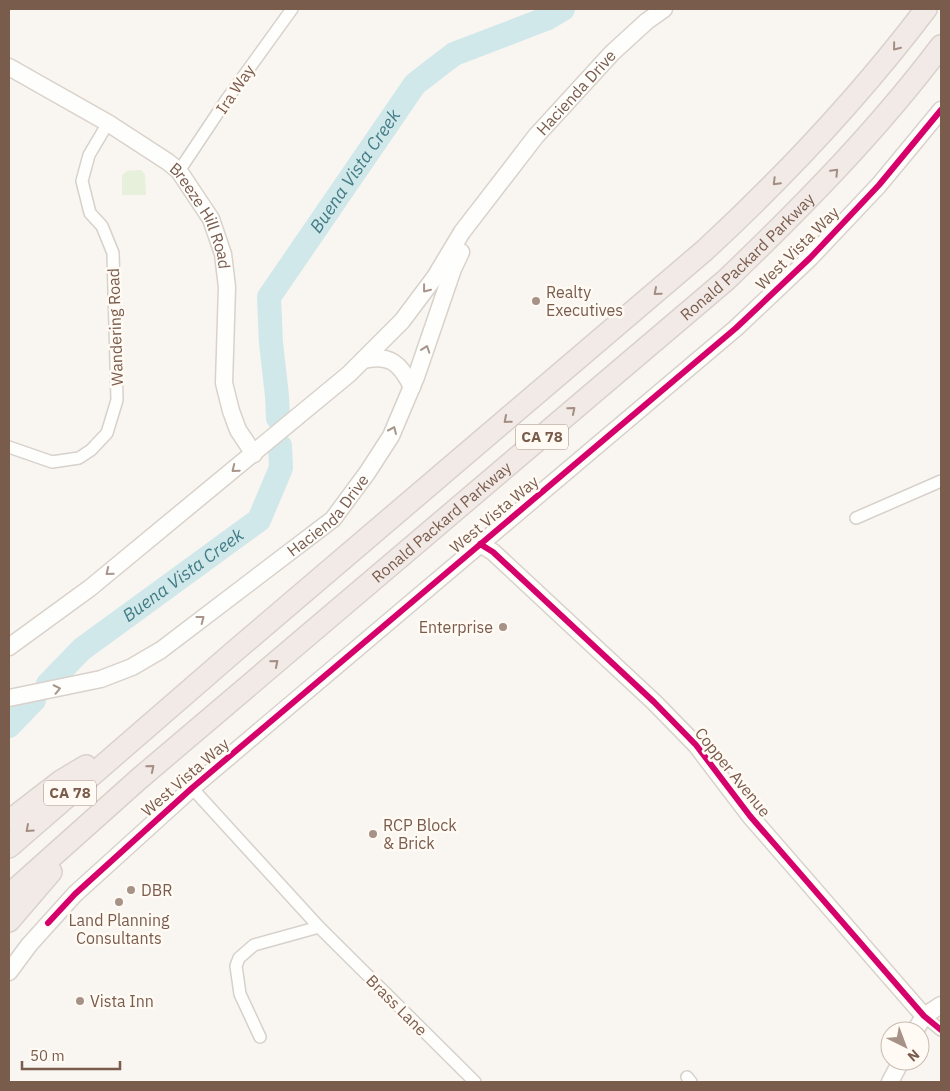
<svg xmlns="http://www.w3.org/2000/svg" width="950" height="1091" font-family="'IBM Plex Sans',sans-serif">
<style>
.green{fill:#e7f0db}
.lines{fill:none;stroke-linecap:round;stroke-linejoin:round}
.river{stroke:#d0e8ea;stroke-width:24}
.street-casing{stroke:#d7d1cb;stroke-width:14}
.secondary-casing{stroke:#d9d2cb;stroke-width:19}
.highway-casing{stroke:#dad1cc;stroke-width:24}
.street{stroke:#fefefd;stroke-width:11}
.secondary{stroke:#fefefd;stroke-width:16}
.highway{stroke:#f2eae7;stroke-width:21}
.cycleway-casing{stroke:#fffaf3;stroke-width:9}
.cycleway{stroke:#d6006c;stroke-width:6}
.oneway{stroke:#a48e83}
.oneway2{stroke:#a8958b}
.poi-dot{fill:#a69286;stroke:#fffaf3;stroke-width:2}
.labels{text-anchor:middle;stroke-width:5;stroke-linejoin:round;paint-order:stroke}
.shield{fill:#fffaf3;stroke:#a28b7f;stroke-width:1}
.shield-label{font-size:15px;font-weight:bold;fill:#7a5c4d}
.street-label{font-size:16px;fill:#7a5c4d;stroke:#fffaf3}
.poi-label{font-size:16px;fill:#7a5c4d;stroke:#fffaf3;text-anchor:start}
.water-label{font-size:18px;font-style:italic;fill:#437c86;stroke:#fffaf3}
</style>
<rect width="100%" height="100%" fill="#f9f5f0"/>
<path class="green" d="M 141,170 L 145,175 L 146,195 L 122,195 L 122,175 L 127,171 Z"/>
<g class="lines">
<g class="river">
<path id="s1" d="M 278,418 L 277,396 L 271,343 L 269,297 L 415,84 L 454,54 L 548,18 L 563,9"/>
<path id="s2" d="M 48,684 L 82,649 L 259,520 L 281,468 L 280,446"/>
<path d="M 9,726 L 34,700"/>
</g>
<g class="street-casing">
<path id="street" d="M 179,171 L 227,99 L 292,9
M 9,447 L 52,462 L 79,458 L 91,450 L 107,433 L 117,400 L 113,253 L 102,226 L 90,213 L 82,181 L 89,155 L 108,123
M 856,518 L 941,481
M 192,788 L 319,927 L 475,1082
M 924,1016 L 941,1030
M 260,1037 L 240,994 L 236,966 L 239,958 L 254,945 L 319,927
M 687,1077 L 691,1082"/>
</g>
<g class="secondary-casing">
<g id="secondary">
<path id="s3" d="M 9,67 L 108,123 L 168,162 L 179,171 L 211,219 L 223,254 L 227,287 L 224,383 L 231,411 L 238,430 L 254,454"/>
<path d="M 363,360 C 390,354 400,363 412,387"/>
<path d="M 480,544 L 493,552 L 654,702 L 696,745 L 750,816 L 924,1016"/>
<path id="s4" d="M 9,647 L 90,588 L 349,374 L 402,321 L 435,277 L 462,232 L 536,136 L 612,53 L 647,21 L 664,9"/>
<path id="s5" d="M 9,698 L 101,679 L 132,667 L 161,650 L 333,519 L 367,473 L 391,436 L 416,377 L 453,269 L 461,252"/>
<path d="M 9,972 L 29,945 L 75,894 L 192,788 L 736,328 L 810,258 L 879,185 L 941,110"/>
<path d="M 915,1031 L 924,1016 L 941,1005"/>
<path d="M 890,1082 L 901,1061"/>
</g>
</g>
<g class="highway-casing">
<g id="highway">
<path d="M 9,821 L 61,781 L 86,766"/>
<path d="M 9,847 L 236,650 L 705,250 C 785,176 860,96 926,9"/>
<path id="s6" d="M 9,895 L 140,778 L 726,280 C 803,206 877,131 941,46"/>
<path d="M 9,921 L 51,872"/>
</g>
</g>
<use href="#street" class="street"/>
<use href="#secondary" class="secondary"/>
<use href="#highway" class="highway"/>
<g class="cycleway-casing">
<path id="cycleway" d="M 480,544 L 493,552 L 654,702 L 696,745 L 750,816 L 924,1016 L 941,1030
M 48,923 L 75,894 L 192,788 L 736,328 L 810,258 L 879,185 L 941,110"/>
</g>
<use href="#cycleway" class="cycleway"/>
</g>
<defs><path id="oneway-chevron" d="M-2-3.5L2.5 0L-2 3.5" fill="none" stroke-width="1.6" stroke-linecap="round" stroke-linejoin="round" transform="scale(1.25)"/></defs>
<g class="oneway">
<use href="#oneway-chevron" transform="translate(896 47) rotate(129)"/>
<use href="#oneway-chevron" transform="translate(835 172) rotate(-46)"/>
<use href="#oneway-chevron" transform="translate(776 182) rotate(135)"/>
<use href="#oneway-chevron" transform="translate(657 292) rotate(139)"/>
<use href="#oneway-chevron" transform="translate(572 410) rotate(-40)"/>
<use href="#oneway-chevron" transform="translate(507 420) rotate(139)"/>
<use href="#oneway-chevron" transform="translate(275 663) rotate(-40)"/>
<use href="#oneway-chevron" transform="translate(151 768) rotate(-40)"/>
<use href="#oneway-chevron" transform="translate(29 829) rotate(138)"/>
</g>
<g class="oneway2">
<use href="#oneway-chevron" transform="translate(426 289) rotate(128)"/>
<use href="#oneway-chevron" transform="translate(426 349) rotate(-71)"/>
<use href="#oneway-chevron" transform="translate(393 430) rotate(-66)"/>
<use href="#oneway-chevron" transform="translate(235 469) rotate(141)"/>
<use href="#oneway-chevron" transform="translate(109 572) rotate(141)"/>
<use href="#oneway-chevron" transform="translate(201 619) rotate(-37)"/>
<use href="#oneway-chevron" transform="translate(57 689) rotate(-12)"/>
</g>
<g class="poi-dot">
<circle cx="536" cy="301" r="5"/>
<circle cx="503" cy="627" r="5"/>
<circle cx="373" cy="834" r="5"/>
<circle cx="131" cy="890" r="5"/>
<circle cx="119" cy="902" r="5"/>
<circle cx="80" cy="1001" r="5"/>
</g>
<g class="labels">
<g class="shield">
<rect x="516" y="424.5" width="52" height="25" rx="4"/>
<rect x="44" y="780.5" width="52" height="25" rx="4"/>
</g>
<g class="shield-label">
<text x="542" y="442">CA 78</text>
<text x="70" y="798">CA 78</text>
</g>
<g class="street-label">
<text transform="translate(235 89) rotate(-56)" y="6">Ira Way</text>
<text dy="6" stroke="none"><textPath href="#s4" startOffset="799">Hacienda Drive</textPath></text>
<text dy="6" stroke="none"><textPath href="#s3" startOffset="250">Breeze Hill Road</textPath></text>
<text transform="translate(797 248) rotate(-45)" y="6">West Vista Way</text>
<text dy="6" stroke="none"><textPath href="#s6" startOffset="976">Ronald Packard Parkway</textPath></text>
<text transform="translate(115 327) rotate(-92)" y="6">Wandering Road</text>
<text dy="6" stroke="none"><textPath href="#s5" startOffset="376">Hacienda Drive</textPath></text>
<text transform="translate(494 514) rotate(-40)" y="6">West Vista Way</text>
<text dy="6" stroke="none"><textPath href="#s6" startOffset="571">Ronald Packard Parkway</textPath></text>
<text transform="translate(733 772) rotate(51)" y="6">Copper Avenue</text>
<text transform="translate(185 777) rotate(-41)" y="6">West Vista Way</text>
<text transform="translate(397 1005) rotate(45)" y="6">Brass Lane</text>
</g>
<g class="poi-label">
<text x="546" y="298">Realty<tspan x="546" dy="18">Executives</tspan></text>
<text x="493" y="633" text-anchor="end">Enterprise</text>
<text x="383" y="831">RCP Block<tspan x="383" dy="18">&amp; Brick</tspan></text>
<text x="141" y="896">DBR</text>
<text x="119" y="926" text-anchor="middle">Land Planning<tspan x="119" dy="18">Consultants</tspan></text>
<text x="90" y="1007">Vista Inn</text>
</g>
<g class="water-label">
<text dy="6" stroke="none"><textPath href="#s1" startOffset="274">Buena Vista Creek</textPath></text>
<text dy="6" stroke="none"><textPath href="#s2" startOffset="174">Buena Vista Creek</textPath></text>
</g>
</g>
<rect width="950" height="1091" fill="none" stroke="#7a5c4d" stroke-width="20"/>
<g transform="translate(905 1046) rotate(138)"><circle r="24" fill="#fffaf3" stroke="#cabbb1"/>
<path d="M0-4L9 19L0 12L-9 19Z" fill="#a69286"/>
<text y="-8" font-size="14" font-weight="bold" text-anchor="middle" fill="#7a5c4d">N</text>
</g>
<path d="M22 1061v8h98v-8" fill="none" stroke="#7a5c4d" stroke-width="2.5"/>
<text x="30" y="1061" font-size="15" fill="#7a5c4d" stroke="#fffaf3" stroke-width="4" paint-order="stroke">50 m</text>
</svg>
